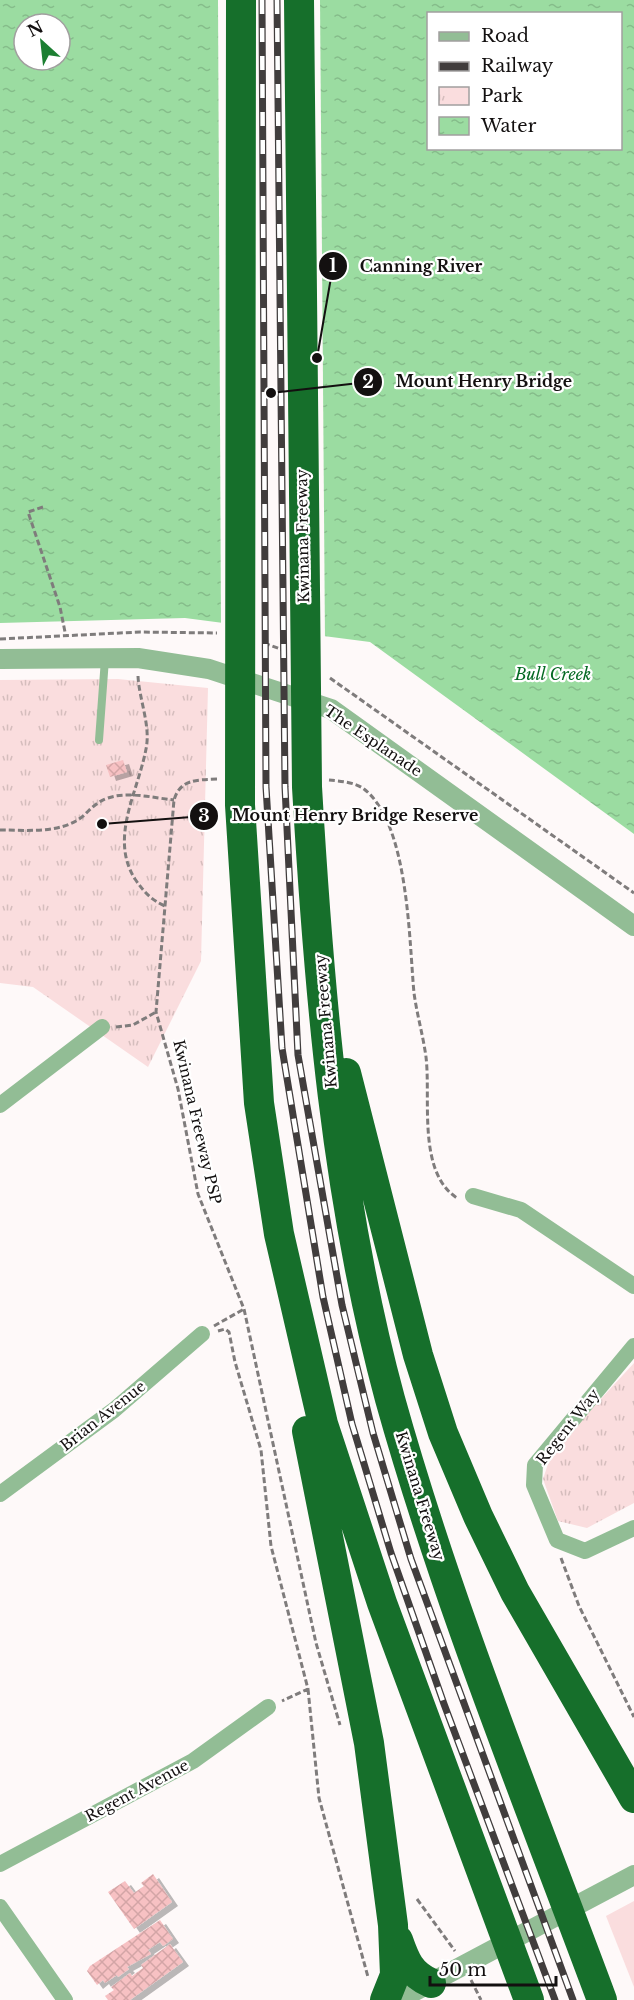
<svg xmlns="http://www.w3.org/2000/svg" width="634" height="2000" font-family="'Libre Baskerville',serif">
<style>
.grass{fill:#faddde}
.park{fill:url(#park-tufts)}
.water{fill:url(#water-ripples);fill-rule:evenodd}
.pier{fill:#fef9f9}
.building{fill:url(#building-cross-hatch);filter:url(#shadow)}
.lines{fill:none;stroke-linecap:round;stroke-linejoin:round}
.path{stroke:#7f7c7c;stroke-width:3;stroke-dasharray:6 3;stroke-linecap:butt}
.service{stroke:#92bd95;stroke-width:8}
.minor{stroke:#92bd95;stroke-width:16}
.tertiary{stroke:#92bd95;stroke-width:20}
.motorway{stroke:#166f2b;stroke-width:30}
.rail-casing{stroke:#413d3d;stroke-width:7}
.rail{stroke:#fff;stroke-width:4.5;stroke-dasharray:14;stroke-linecap:butt}
.labels{text-anchor:middle;stroke-width:4.5;stroke-linejoin:round;paint-order:stroke}
.street-label{font-size:15px;fill:#131010;stroke:#fff}
.water-label{font-size:16px;font-style:italic;fill:#056923;stroke:#fff}
.leader{fill:none;stroke:#131010;stroke-width:2}
.callout-dot{fill:#131010;stroke:#fff;stroke-width:2}
.mark-label{font-size:18px;text-anchor:middle;font-weight:bold;fill:#fff}
.callout-label{font-size:16px;text-anchor:middle;font-weight:bold;fill:#131010;stroke:#fff;stroke-width:4.5;stroke-linejoin:round;paint-order:stroke}
</style>
<defs>
<pattern id="park-tufts" width="24" height="20" patternUnits="userSpaceOnUse" patternTransform="scale(1.5)"><rect width="24" height="20" fill="#faddde"/><path d="M3 7l-1-3M5 7V3M7 7l1-3M15 17l-1-3M17 17v-4M19 17l1-3" fill="none" stroke="#d5bdbd"/></pattern>
<pattern id="water-ripples" width="26" height="14" patternUnits="userSpaceOnUse" patternTransform="scale(1.5)"><rect width="26" height="14" fill="#9bdca1"/><path d="M2 4q2-2 4 0t4 0M15 11q2-2 4 0t4 0" fill="none" stroke="#85bc8a"/></pattern>
<pattern id="building-cross-hatch" width="8" height="8" patternUnits="userSpaceOnUse" patternTransform="scale(1.5)"><rect width="8" height="8" fill="#f7c1c3"/><path d="M0 0l8 8M0 8l8-8" fill="none" stroke="#d3a5a6"/></pattern>
<filter id="shadow"><feDropShadow dx="6" dy="4" stdDeviation="0" flood-color="#0004"/></filter>
</defs>
<rect width="100%" height="100%" fill="#fef9f9"/>
<path class="grass" d="M 634,1901 L 634,1987 L 606,1916 Z"/>
<path class="park" d="M 118,679 L 208,688 L 201,961 L 148,1067 L 33,987 L 0,983 L 0,680 Z
M 634,1363 L 634,1503 L 587,1528 L 558,1521 L 543,1479 L 552,1452 Z"/>
<path class="water" d="M 0,0 L 634,0 L 634,834 L 370,642 L 185,618 L 0,623 ZM 428,14 L 620,14 L 620,148 L 428,148 ZM 24,24 L 60,24 L 60,60 L 24,60 Z"/>
<path class="pier" d="M 218,0 L 320,0 L 325,639 L 221,626 Z"/>
<path class="building" d="M 123,760 L 127,772 L 110,777 L 106,765 Z
M 153,1874 L 172,1902 L 134,1929 L 108,1892 L 125,1881 L 134,1893 L 144,1886 L 141,1883 Z
M 160,1920 L 173,1939 L 163,1946 L 160,1942 L 148,1950 L 151,1954 L 127,1967 L 129,1969 L 118,1977 L 117,1975 L 105,1983 L 103,1980 L 97,1985 L 87,1971 L 90,1966 Z
M 170,1944 L 183,1962 L 130,2000 L 108,2000 L 105,1996 L 114,1990 L 111,1987 L 130,1973 L 132,1976 L 143,1968 L 141,1965 Z"/>
<g class="lines">
<path class="path" d="M 43,507 L 28,512 L 60,607 L 66,637
M 0,639 L 140,632 L 217,633
M 264,643 L 283,650
M 138,676 C 139,699 151,726 146,749 C 138,792 109,838 135,879 C 144,892 151,900 165,906
M 330,678 L 634,893
M 217,779 C 197,780 180,779 174,800 L 156,1012 L 178,1089 L 198,1194 L 244,1309 L 316,1643 L 340,1725
M 329,780 C 339,781 355,782 364,789 C 409,824 409,941 414,993 C 417,1015 423,1035 426,1057 C 431,1099 417,1172 457,1198
M 0,830 C 26,830 60,834 82,817 C 91,809 96,802 108,798 C 128,791 154,798 174,800
M 116,1027 L 133,1025 L 156,1012
M 214,1326 L 244,1309
M 218,1331 L 225,1329 L 229,1332 L 235,1362 L 261,1450 L 271,1546 L 308,1689 L 282,1701
M 561,1558 L 579,1606 L 634,1717
M 308,1689 L 319,1798 L 368,1977
M 417,1899 L 455,1951
M 471,1980 L 481,2000"/>
<path class="service" d="M 99,740 L 105,659"/>
<path class="minor" d="M 0,1105 L 102,1027
M 473,1196 L 521,1210 L 634,1286
M 634,1346 L 535,1465 L 534,1485 L 557,1540 L 585,1551 L 634,1528
M 0,1494 L 114,1410 L 202,1334
M 0,1864 L 193,1761 L 268,1707
M 0,1907 L 65,2000"/>
<path class="tertiary" d="M 0,659 L 138,658 L 209,669 L 331,709 L 634,926
M 398,2000 L 634,1875"/>
<path class="motorway" d="M 241,0 L 240,805 L 259,1103 L 279,1234 L 323,1424 L 382,1603 L 529,2000
M 299,0 L 307,787 C 319,992 336,1200 390,1399 C 447,1603 528,1801 602,2000
M 346,1073 L 418,1355 L 443,1433 L 478,1516 L 515,1592 L 634,1798
M 307,1431 L 369,1743 L 393,1925 L 395,1975 L 385,2000
M 398,1940 C 405,1960 410,1974 431,1983"/>
<g class="rail-casing">
<path id="rail" d="M 262,0 L 266,787 L 282,1048 L 323,1297 L 352,1424 L 391,1553 L 444,1704 L 555,2000
M 277,0 L 285,787 L 298,1055 L 342,1305 L 373,1433 L 411,1559 L 573,2000"/>
</g>
<use href="#rail" class="rail"/>
</g>
<g class="labels">
<g class="street-label">
<text transform="translate(303 536) rotate(-91)" y="5">Kwinana Freeway</text>
<text transform="translate(373 741) rotate(34)" y="5">The Esplanade</text>
<text transform="translate(326 1021) rotate(-95)" y="5">Kwinana Freeway</text>
<text transform="translate(197 1122) rotate(77)" y="5">Kwinana Freeway PSP</text>
<text transform="translate(103 1416) rotate(-38)" y="5">Brian Avenue</text>
<text transform="translate(568 1427) rotate(-52)" y="5">Regent Way</text>
<text transform="translate(420 1496) rotate(73)" y="5">Kwinana Freeway</text>
<text transform="translate(137 1791) rotate(-28)" y="5">Regent Avenue</text>
</g>
<g class="water-label">
<text x="553" y="680">Bull Creek</text>
</g>
</g>
<path class="leader" d="M317 358L333 266M271 393L368 382M102 824L204 816"/>
<g class="callout-dot">
<circle cx="317" cy="358" r="6"/>
<circle cx="271" cy="393" r="6"/>
<circle cx="102" cy="824" r="6"/>
<circle cx="333" cy="266" r="15"/>
<circle cx="368" cy="382" r="15"/>
<circle cx="204" cy="816" r="15"/>
</g>
<g class="mark-label">
<text x="333" y="272">1</text>
<text x="368" y="388">2</text>
<text x="204" y="822">3</text>
</g>
<g class="callout-label">
<text x="421" y="272">Canning River</text>
<text x="484" y="387">Mount Henry Bridge</text>
<text x="355" y="821">Mount Henry Bridge Reserve</text>
</g>
<rect x="427" y="12" width="195" height="138" fill="#ffffff" stroke="#a19f9f" stroke-width="1.5"/>
<rect x="439" y="32" width="30" height="9" fill="#92bd95" stroke="#a19f9f" stroke-width="1.5"/>
<text x="481" y="42" font-size="18" fill="#131010">Road</text>
<rect x="439" y="62" width="30" height="9" fill="#413d3d" stroke="#a19f9f" stroke-width="1.5"/>
<text x="481" y="72" font-size="18" fill="#131010">Railway</text>
<rect x="439" y="87" width="30" height="18" fill="url(#park-tufts)" stroke="#a19f9f" stroke-width="1.5"/>
<text x="481" y="102" font-size="18" fill="#131010">Park</text>
<rect x="439" y="117" width="30" height="18" fill="url(#water-ripples)" stroke="#a19f9f" stroke-width="1.5"/>
<text x="481" y="132" font-size="18" fill="#131010">Water</text>
<g transform="translate(42 42) rotate(333)"><circle r="28" fill="#ffffff" stroke="#a19f9f" stroke-width="1.5"/>
<path d="M0-4.5L10 22L0 15L-10 22Z" fill="#1c7f32"/>
<text y="-9" font-size="16" font-weight="bold" text-anchor="middle" fill="#131010">N</text>
</g>
<path d="M430 1976v9h126v-9" fill="none" stroke="#131010" stroke-width="3"/>
<text x="439" y="1976" font-size="18" fill="#131010" stroke="#ffffff" stroke-width="4.5" paint-order="stroke">50 m</text>
</svg>
